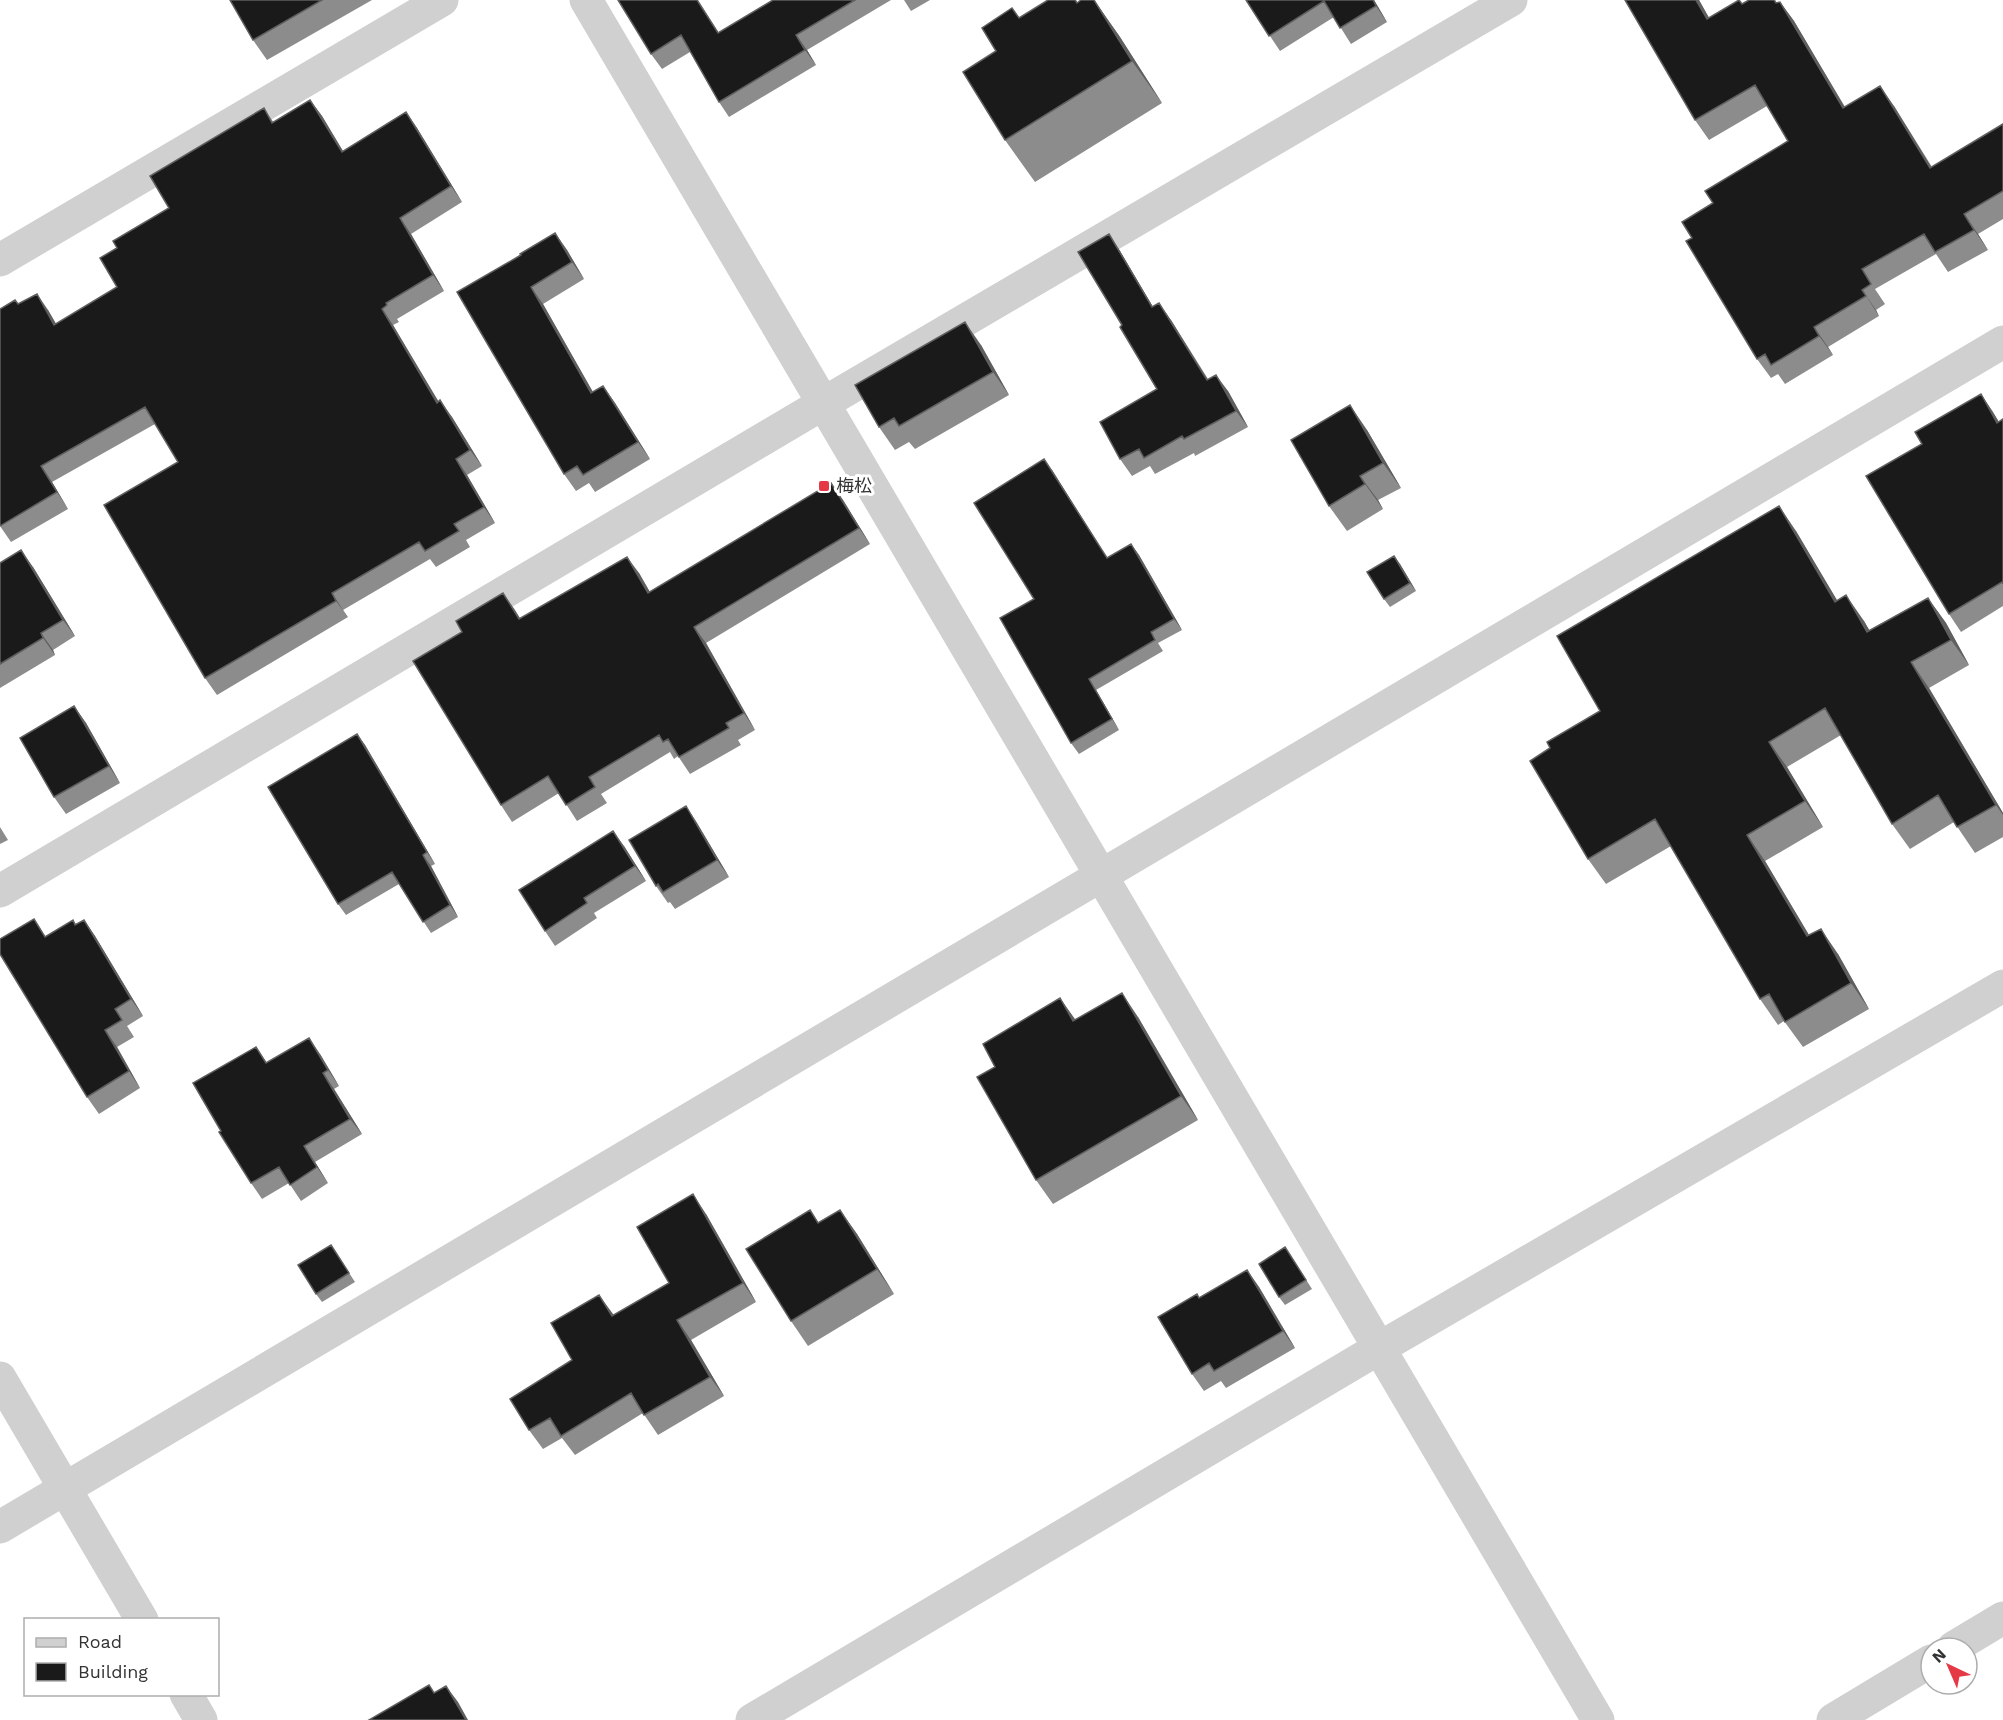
<svg xmlns="http://www.w3.org/2000/svg" width="2003" height="1720" font-family="'Work Sans','Noto Sans JP',sans-serif">
<style>
.lines{fill:none;stroke-linecap:round;stroke-linejoin:round}
.minor{stroke:#d0d0d0;stroke-width:33}
.tertiary{stroke:#d0d0d0;stroke-width:33}
.wall{fill:#8c8c8c}
.shaded-wall{fill:#5f5f5f}
.building{fill:#1a1a1a;stroke:#5f5f5f;stroke-width:1.5}
.poi-dot{fill:#e63946;stroke:#fff;stroke-width:2}
.labels{text-anchor:middle;stroke-width:6;stroke-linejoin:round;paint-order:stroke}
.poi-label{font-size:18px;fill:#333;stroke:#fff;text-anchor:start}
</style>
<rect width="100%" height="100%" fill="#fff"/>
<g class="lines">
<path class="minor" d="M 586,0 C 925,572 1256,1149 1598,1720
M 0,891 L 824,403 L 1511,0
M 0,1378 L 142,1620
M 0,1527 L 2003,342
M 1953,1648 L 2003,1618
M 186,1694 L 201,1720
M 752,1720 L 1376,1350 L 2003,986
M 1833,1720 L 1931,1661"/>
<path class="tertiary" d="M 0,260 L 442,0"/>
</g>
<path class="wall" d="M 230,0 L 372,0 L 267,60 L 253,40 Z
M 698,0 L 719,33 L 773,0 L 891,0 L 807,50 L 816,65 L 729,117 L 719,102 L 690,52 L 662,69 L 651,54 Z
M 904,0 L 930,0 L 911,11 Z
M 1048,0 L 1076,0 L 1077,2 L 1094,0 L 1120,37 L 1162,103 L 1035,182 L 1005,140 L 996,51 L 1019,18 Z
M 1246,0 L 1374,0 L 1387,22 L 1351,44 L 1334,17 L 1280,51 Z
M 1699,0 L 1709,18 L 1742,4 L 1775,0 L 1777,3 L 1780,2 L 1794,21 L 1845,107 L 1894,106 L 1932,167 L 2003,124 L 2003,219 L 1978,234 L 1988,250 L 1948,272 L 1936,254 L 1875,289 L 1885,304 L 1876,310 L 1879,316 L 1828,347 L 1833,355 L 1785,384 L 1778,374 L 1771,378 L 1757,359 L 1692,238 L 1713,203 L 1788,141 L 1767,106 L 1709,140 L 1695,120 Z
M 310,100 L 322,116 L 343,151 L 406,112 L 417,128 L 462,202 L 411,234 L 444,291 L 397,319 L 399,322 L 393,325 L 438,402 L 452,417 L 482,466 L 467,475 L 495,523 L 466,540 L 470,547 L 436,567 L 430,559 L 343,610 L 348,617 L 217,695 L 205,678 L 178,462 L 155,424 L 52,482 L 68,509 L 11,542 L 0,526 L 18,304 L 48,310 L 56,324 L 117,287 L 117,248 L 169,208 L 264,108 L 274,123 Z
M 555,233 L 567,250 L 584,279 L 543,304 L 593,392 L 603,386 L 615,403 L 650,459 L 595,492 L 589,483 L 576,491 L 564,474 L 521,255 Z
M 1109,234 L 1120,251 L 1153,307 L 1171,320 L 1208,379 L 1228,391 L 1248,427 L 1195,456 L 1194,453 L 1155,474 L 1150,466 L 1132,476 L 1120,459 L 1157,389 L 1122,325 Z
M 981,345 L 1009,395 L 915,449 L 909,442 L 895,450 L 879,427 Z
M 1981,394 L 1999,422 L 2003,419 L 2003,606 L 1961,632 L 1949,614 L 1922,444 Z
M 1367,430 L 1401,488 L 1378,500 L 1383,509 L 1347,531 L 1329,506 Z
M 1052,470 L 1107,558 L 1131,544 L 1139,555 L 1182,630 L 1158,643 L 1163,651 L 1096,690 L 1119,730 L 1079,754 L 1071,743 L 1034,599 Z
M 831,483 L 843,500 L 870,544 L 706,643 L 755,730 L 738,740 L 741,745 L 690,774 L 678,756 L 674,759 L 670,752 L 601,794 L 607,803 L 577,821 L 559,793 L 512,822 L 501,805 L 462,632 L 503,593 L 520,619 L 639,573 L 650,592 Z
M 1796,531 L 1837,601 L 1864,621 L 1869,630 L 1928,598 L 1946,623 L 1969,665 L 1929,688 L 2003,813 L 2003,837 L 1975,853 L 1954,822 L 1910,849 L 1892,824 L 1841,735 L 1787,767 L 1823,827 L 1765,861 L 1809,935 L 1838,954 L 1869,1009 L 1803,1047 L 1784,1021 L 1778,1025 L 1760,999 L 1671,846 L 1606,884 L 1588,859 L 1550,748 L 1600,711 Z
M 0,563 L 33,567 L 75,636 L 53,650 L 55,655 L 0,688 Z
M 1400,564 L 1416,591 L 1390,607 L 1384,599 Z
M 74,706 L 86,723 L 120,783 L 66,814 L 54,797 Z
M 357,734 L 365,745 L 435,864 L 431,866 L 458,917 L 431,933 L 399,884 L 346,915 L 338,904 Z
M 686,806 L 697,823 L 729,877 L 675,909 L 670,902 L 668,903 L 656,886 Z
M 0,827 L 8,840 L 0,844 Z
M 624,846 L 646,881 L 594,913 L 597,918 L 555,946 L 545,931 Z
M 73,920 L 76,924 L 84,920 L 95,936 L 143,1016 L 127,1026 L 134,1037 L 117,1047 L 140,1088 L 99,1114 L 87,1097 L 46,936 Z
M 1060,998 L 1075,1020 L 1138,1017 L 1198,1120 L 1053,1204 L 1036,1180 L 995,1067 Z
M 256,1047 L 267,1063 L 320,1054 L 339,1086 L 334,1089 L 362,1134 L 315,1162 L 328,1183 L 301,1201 L 289,1183 L 262,1199 L 251,1183 L 221,1131 Z
M 840,1210 L 857,1234 L 894,1294 L 808,1346 L 791,1321 L 819,1222 Z
M 706,1214 L 756,1302 L 691,1340 L 724,1396 L 658,1435 L 643,1413 L 575,1455 L 562,1438 L 543,1449 L 529,1430 L 572,1360 L 613,1315 L 669,1283 Z
M 331,1245 L 355,1282 L 322,1302 L 316,1294 Z
M 1291,1256 L 1312,1289 L 1285,1305 L 1279,1297 Z
M 1247,1270 L 1259,1287 L 1295,1348 L 1226,1388 L 1221,1381 L 1204,1391 L 1192,1374 L 1200,1297 Z"/>
<path class="shaded-wall" d="M 1094,0 L 1120,37 L 1162,103 L 1132,61 Z
M 1373,0 L 1374,0 L 1387,22 L 1376,6 Z
M 1696,0 L 1699,0 L 1721,39 L 1707,19 Z
M 1780,2 L 1794,21 L 1857,128 L 1843,108 Z
M 796,35 L 807,50 L 816,65 L 805,50 Z
M 1880,86 L 1894,106 L 1944,188 L 1930,168 Z
M 310,100 L 322,116 L 353,168 L 342,152 Z
M 406,112 L 417,128 L 462,202 L 451,186 Z
M 1964,214 L 1978,234 L 1988,250 L 1974,230 Z
M 400,218 L 411,234 L 444,291 L 433,275 Z
M 555,233 L 567,250 L 584,279 L 572,262 Z
M 1109,234 L 1120,251 L 1163,324 L 1152,307 Z
M 531,287 L 543,304 L 603,410 L 591,393 Z
M 1862,290 L 1876,310 L 1879,316 L 1866,296 Z
M 37,294 L 48,310 L 66,341 L 54,325 Z
M 1159,303 L 1171,320 L 1218,397 L 1207,380 Z
M 382,309 L 393,325 L 449,419 L 437,403 Z
M 965,322 L 981,345 L 1009,395 L 993,372 Z
M 1814,327 L 1828,347 L 1833,355 L 1819,336 Z
M 1216,375 L 1228,391 L 1248,427 L 1236,411 Z
M 603,386 L 615,403 L 650,459 L 638,442 Z
M 1981,394 L 1993,412 L 2003,429 L 1997,423 Z
M 440,400 L 452,417 L 482,466 L 470,450 Z
M 1350,405 L 1367,430 L 1401,488 L 1383,463 Z
M 456,459 L 467,475 L 495,523 L 484,507 Z
M 1044,459 L 1052,470 L 1114,569 Z
M 41,466 L 52,482 L 68,509 L 57,492 Z
M 1360,476 L 1378,500 L 1383,509 L 1365,484 Z
M 831,483 L 843,500 L 870,544 L 859,528 Z
M 1779,506 L 1796,531 L 1853,627 L 1835,602 Z
M 1131,544 L 1139,555 L 1182,630 L 1174,619 Z
M 21,550 L 33,567 L 75,636 L 63,620 Z
M 1394,556 L 1400,564 L 1416,591 L 1410,583 Z
M 627,557 L 639,573 L 660,610 L 648,593 Z
M 332,593 L 343,610 L 348,617 L 336,601 Z
M 503,593 L 515,610 L 531,636 L 519,619 Z
M 1846,595 L 1864,621 L 1885,657 L 1867,632 Z
M 1928,598 L 1946,623 L 1969,665 L 1951,640 Z
M 694,627 L 706,643 L 755,730 L 744,713 Z
M 41,633 L 53,650 L 55,655 L 43,638 Z
M 1911,662 L 1929,688 L 2003,813 L 2003,815 L 1996,805 Z
M 1089,679 L 1096,690 L 1119,730 L 1112,719 Z
M 74,706 L 86,723 L 120,783 L 109,766 Z
M 357,734 L 365,745 L 435,864 L 427,852 Z
M 1769,742 L 1787,767 L 1823,827 L 1805,801 Z
M 686,806 L 697,823 L 729,877 L 717,860 Z
M 613,831 L 624,846 L 646,881 L 635,866 Z
M 1747,835 L 1765,861 L 1825,962 L 1807,936 Z
M 423,855 L 431,866 L 458,917 L 450,905 Z
M 84,920 L 95,936 L 143,1016 L 131,999 Z
M 1821,929 L 1838,954 L 1869,1009 L 1851,983 Z
M 1122,993 L 1138,1017 L 1198,1120 L 1181,1096 Z
M 1060,998 L 1077,1022 L 1073,1021 Z
M 105,1030 L 117,1047 L 140,1088 L 129,1071 Z
M 309,1038 L 320,1054 L 339,1086 L 328,1070 Z
M 323,1073 L 334,1089 L 362,1134 L 350,1119 Z
M 304,1146 L 315,1162 L 328,1183 L 317,1167 Z
M 693,1194 L 706,1214 L 756,1302 L 743,1283 Z
M 840,1210 L 857,1234 L 894,1294 L 877,1269 Z
M 1247,1270 L 1259,1287 L 1295,1348 L 1283,1331 Z
M 599,1295 L 613,1314 L 625,1336 L 612,1316 Z
M 677,1320 L 691,1340 L 724,1396 L 710,1377 Z
M 446,1686 L 458,1702 L 468,1720 L 466,1720 Z"/>
<path class="building" d="M 230,0 L 322,0 L 253,40 Z
M 618,0 L 697,0 L 718,33 L 773,0 L 855,0 L 796,35 L 805,50 L 719,102 L 681,35 L 651,54 Z
M 1048,0 L 1075,0 L 1077,3 L 1081,0 L 1094,0 L 1132,61 L 1005,140 L 963,72 L 996,51 L 982,28 L 1012,8 L 1019,18 Z
M 1246,0 L 1373,0 L 1376,6 L 1340,28 L 1324,1 L 1269,36 Z
M 1625,0 L 1696,0 L 1707,19 L 1739,0 L 1742,4 L 1749,0 L 1774,0 L 1776,3 L 1780,2 L 1843,108 L 1880,86 L 1930,168 L 2003,124 L 2003,191 L 1964,214 L 1974,230 L 1935,252 L 1924,234 L 1862,269 L 1871,284 L 1862,290 L 1866,296 L 1814,327 L 1819,336 L 1771,365 L 1765,354 L 1757,359 L 1686,241 L 1692,238 L 1682,222 L 1713,203 L 1705,191 L 1788,141 L 1755,85 L 1695,120 Z
M 310,100 L 342,152 L 406,112 L 451,186 L 400,218 L 433,275 L 386,303 L 387,305 L 382,309 L 437,403 L 440,400 L 470,450 L 456,459 L 484,507 L 454,524 L 459,531 L 425,551 L 419,542 L 332,593 L 336,601 L 205,678 L 104,505 L 178,462 L 145,407 L 41,466 L 57,492 L 0,526 L 0,309 L 15,300 L 18,304 L 37,294 L 54,325 L 117,287 L 100,258 L 117,248 L 113,241 L 169,208 L 150,176 L 264,108 L 272,123 Z
M 555,233 L 572,262 L 531,287 L 591,393 L 603,386 L 638,442 L 583,475 L 577,466 L 564,474 L 457,292 L 521,255 L 520,254 Z
M 1109,234 L 1152,307 L 1159,303 L 1207,380 L 1216,375 L 1236,411 L 1184,439 L 1182,436 L 1144,458 L 1139,449 L 1120,459 L 1100,422 L 1157,389 L 1120,327 L 1122,325 L 1078,252 Z
M 965,322 L 993,372 L 899,426 L 894,418 L 879,427 L 855,385 Z
M 1981,394 L 1997,423 L 2003,419 L 2003,584 L 2002,582 L 1949,614 L 1866,476 L 1922,444 L 1915,432 Z
M 1350,405 L 1383,463 L 1360,476 L 1365,484 L 1329,506 L 1291,440 Z
M 1044,459 L 1107,558 L 1131,544 L 1174,619 L 1151,632 L 1155,640 L 1089,679 L 1112,719 L 1071,743 L 1000,618 L 1034,599 L 974,503 Z
M 831,483 L 859,528 L 694,627 L 744,713 L 726,723 L 729,728 L 679,757 L 668,739 L 663,742 L 659,735 L 589,777 L 595,787 L 566,805 L 548,776 L 501,805 L 413,661 L 462,632 L 456,621 L 503,593 L 519,619 L 627,557 L 648,593 Z
M 1779,506 L 1835,602 L 1846,595 L 1867,632 L 1928,598 L 1951,640 L 1911,662 L 1996,805 L 1957,827 L 1938,795 L 1892,824 L 1825,708 L 1769,742 L 1805,801 L 1747,835 L 1807,936 L 1821,929 L 1851,983 L 1785,1022 L 1769,994 L 1760,999 L 1655,819 L 1588,859 L 1530,761 L 1550,748 L 1547,742 L 1600,711 L 1557,636 Z
M 21,550 L 63,620 L 41,633 L 43,638 L 0,664 L 0,563 Z
M 1394,556 L 1410,583 L 1384,599 L 1367,572 Z
M 74,706 L 109,766 L 54,797 L 20,738 Z
M 357,734 L 427,852 L 423,855 L 450,905 L 423,922 L 392,872 L 338,904 L 268,787 Z
M 686,806 L 717,860 L 663,892 L 658,884 L 656,886 L 629,840 Z
M 613,831 L 635,866 L 584,898 L 587,903 L 545,931 L 519,890 Z
M 34,919 L 45,937 L 73,920 L 75,925 L 84,920 L 131,999 L 115,1009 L 122,1020 L 105,1030 L 129,1071 L 87,1097 L 0,954 L 0,939 Z
M 1122,993 L 1181,1096 L 1036,1180 L 977,1077 L 995,1067 L 983,1044 L 1060,998 L 1073,1021 Z
M 309,1038 L 328,1070 L 323,1073 L 350,1119 L 304,1146 L 317,1167 L 290,1185 L 279,1167 L 251,1183 L 219,1132 L 221,1131 L 193,1083 L 256,1047 L 266,1063 Z
M 693,1194 L 743,1283 L 677,1320 L 710,1377 L 644,1415 L 631,1393 L 561,1436 L 550,1418 L 529,1430 L 510,1399 L 572,1360 L 551,1323 L 599,1295 L 612,1316 L 669,1283 L 637,1227 Z
M 810,1210 L 818,1223 L 840,1210 L 877,1269 L 791,1321 L 746,1249 Z
M 331,1245 L 349,1273 L 316,1294 L 298,1265 Z
M 1285,1247 L 1306,1280 L 1279,1297 L 1259,1264 Z
M 1247,1270 L 1283,1331 L 1214,1371 L 1209,1363 L 1192,1374 L 1158,1317 L 1197,1294 L 1199,1298 Z
M 429,1685 L 434,1693 L 446,1686 L 466,1720 L 369,1720 Z"/>
<rect class="poi-dot" x="818" y="480" width="12" height="12" rx="3"/>
<g class="labels">
<g class="poi-label">
<text x="836" y="492">梅松</text>
</g>
</g>
<rect x="24" y="1618" width="195" height="78" fill="#ffffff" stroke="#adadad" stroke-width="1.5"/>
<rect x="36" y="1638" width="30" height="9" fill="#d0d0d0" stroke="#adadad" stroke-width="1.5"/>
<text x="78" y="1648" font-size="18" fill="#333333">Road</text>
<rect x="36" y="1663" width="30" height="18" fill="#1a1a1a" stroke="#adadad" stroke-width="1.5"/>
<text x="78" y="1678" font-size="18" fill="#333333">Building</text>
<g transform="translate(1949 1666) rotate(316)"><circle r="28" fill="#ffffff" stroke="#adadad" stroke-width="1.5"/>
<path d="M0-4.5L10 22L0 15L-10 22Z" fill="#e63946"/>
<text y="-9" font-size="16" font-weight="bold" text-anchor="middle" fill="#333333">N</text>
</g>
</svg>
